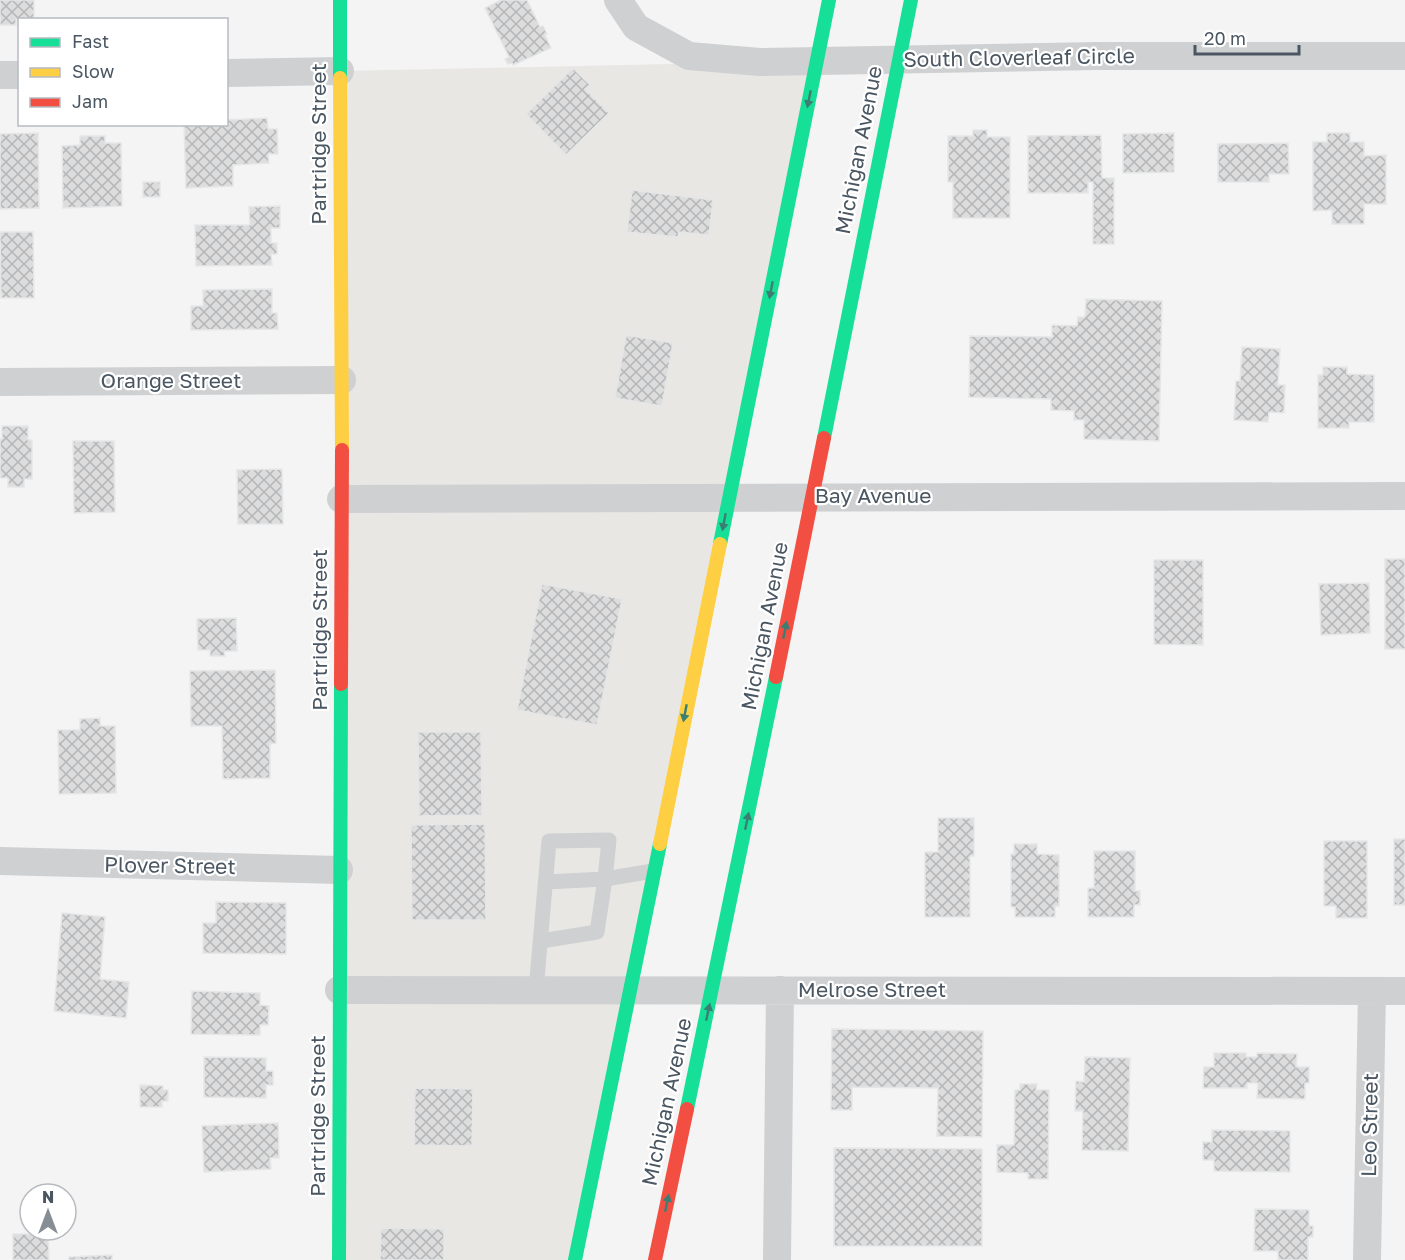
<svg xmlns="http://www.w3.org/2000/svg" width="1405" height="1260" font-family="'Golos Text',sans-serif">
<style>
.commercial{fill:#e8e7e3}
.building{fill:url(#building-cross-hatch);stroke:#e5e6e7;stroke-width:1.5}
.lines{fill:none;stroke-linecap:round;stroke-linejoin:round}
.lane{stroke:#ced0d2;stroke-width:15}
.street{stroke:#ced0d2;stroke-width:28}
.fast{stroke:#16e098;stroke-width:14}
.slow{stroke:#ffcf43;stroke-width:14}
.jam{stroke:#f24e42;stroke-width:14}
.oneway{fill:#3a7f72}
.labels{text-anchor:middle;stroke-width:4.5;stroke-linejoin:round;paint-order:stroke}
.street-label{font-size:21px;fill:#4a5661;stroke:#fff}
</style>
<defs>
<pattern id="building-cross-hatch" width="8" height="8" patternUnits="userSpaceOnUse" patternTransform="scale(1.5)"><rect width="8" height="8" fill="#ddddde"/><path d="M0 0l8 8M0 8l8-8" fill="none" stroke="#b5b6b7"/></pattern>
</defs>
<rect width="100%" height="100%" fill="#f4f4f4"/>
<path class="commercial" d="M 816,61 L 574,1260 L 342,1260 L 340,71 Z"/>
<path class="building" d="M 0,0 L 34,0 L 34,19 L 16,19 L 16,25 L 0,25 Z
M 501,0 L 527,0 L 540,27 L 543,26 L 547,34 L 545,35 L 551,48 L 513,65 L 512,63 L 508,64 L 505,59 L 509,57 L 485,8 Z
M 573,68 L 590,85 L 585,89 L 609,113 L 566,155 L 526,114 Z
M 267,118 L 268,129 L 277,129 L 278,154 L 268,154 L 269,163 L 233,165 L 233,186 L 186,188 L 184,124 L 226,124 L 226,120 Z
M 973,130 L 987,130 L 987,137 L 1010,137 L 1010,218 L 953,218 L 953,182 L 948,182 L 948,136 L 973,136 Z
M 38,133 L 39,208 L 0,209 L 0,134 Z
M 1174,133 L 1174,172 L 1123,173 L 1123,134 Z
M 1327,133 L 1350,133 L 1350,142 L 1364,142 L 1364,156 L 1386,155 L 1386,204 L 1364,204 L 1364,224 L 1332,224 L 1332,210 L 1313,211 L 1313,142 L 1327,142 Z
M 1101,135 L 1102,178 L 1114,178 L 1114,244 L 1093,244 L 1093,182 L 1088,182 L 1088,193 L 1028,193 L 1028,136 Z
M 80,136 L 105,136 L 105,143 L 121,143 L 122,206 L 63,208 L 62,146 L 80,145 Z
M 1288,143 L 1289,174 L 1269,174 L 1269,182 L 1218,182 L 1218,144 Z
M 143,182 L 160,182 L 160,197 L 143,197 Z
M 632,190 L 713,200 L 709,235 L 679,232 L 678,237 L 627,232 Z
M 280,206 L 280,228 L 271,228 L 271,243 L 277,243 L 277,254 L 271,254 L 272,265 L 196,266 L 195,225 L 250,225 L 249,207 Z
M 0,232 L 33,232 L 34,298 L 1,298 Z
M 272,289 L 272,313 L 277,313 L 278,329 L 191,330 L 191,306 L 203,306 L 203,290 Z
M 1086,299 L 1162,301 L 1159,441 L 1084,439 L 1084,420 L 1074,420 L 1074,411 L 1051,410 L 1051,399 L 969,397 L 970,336 L 1052,337 L 1052,325 L 1077,326 L 1078,317 L 1085,317 Z
M 626,335 L 673,343 L 662,406 L 615,398 Z
M 1242,347 L 1280,349 L 1278,385 L 1285,385 L 1284,413 L 1269,412 L 1268,422 L 1234,420 L 1236,381 L 1240,381 Z
M 1323,367 L 1347,367 L 1347,374 L 1374,375 L 1374,422 L 1349,422 L 1349,428 L 1318,428 L 1318,375 L 1323,375 Z
M 2,426 L 28,426 L 28,440 L 32,440 L 32,479 L 24,479 L 24,487 L 8,487 L 8,478 L 0,478 L 0,439 L 2,439 Z
M 73,441 L 114,441 L 115,512 L 74,513 Z
M 282,469 L 283,524 L 238,524 L 237,470 Z
M 1385,559 L 1405,559 L 1405,649 L 1385,649 Z
M 1154,560 L 1203,560 L 1203,645 L 1154,644 Z
M 1369,583 L 1370,633 L 1321,635 L 1319,584 Z
M 542,584 L 622,599 L 597,725 L 517,710 Z
M 236,618 L 237,651 L 224,651 L 225,656 L 210,656 L 210,650 L 198,650 L 197,619 Z
M 275,670 L 276,743 L 270,744 L 270,778 L 223,779 L 222,726 L 191,726 L 190,671 Z
M 100,718 L 100,726 L 115,726 L 116,793 L 59,794 L 58,730 L 80,730 L 80,719 Z
M 418,732 L 481,732 L 482,815 L 419,816 Z
M 938,818 L 974,818 L 974,856 L 970,856 L 970,917 L 925,917 L 925,852 L 938,852 Z
M 485,824 L 486,920 L 412,920 L 411,825 Z
M 1394,839 L 1405,839 L 1405,905 L 1394,905 Z
M 1324,841 L 1367,841 L 1367,918 L 1336,918 L 1336,906 L 1324,906 Z
M 1014,844 L 1037,844 L 1037,854 L 1059,855 L 1059,906 L 1055,906 L 1055,917 L 1015,917 L 1015,907 L 1011,907 L 1011,854 L 1014,854 Z
M 1094,851 L 1135,851 L 1135,891 L 1140,891 L 1140,905 L 1134,905 L 1134,917 L 1088,917 L 1088,888 L 1094,888 Z
M 216,902 L 286,903 L 286,954 L 203,953 L 203,923 L 216,923 Z
M 62,913 L 105,917 L 100,979 L 129,982 L 126,1018 L 54,1011 Z
M 192,991 L 260,993 L 260,1005 L 269,1006 L 268,1025 L 260,1025 L 260,1035 L 191,1034 Z
M 832,1029 L 983,1031 L 982,1137 L 937,1136 L 938,1088 L 852,1087 L 852,1110 L 831,1110 Z
M 1214,1053 L 1246,1053 L 1246,1057 L 1257,1057 L 1257,1053 L 1297,1054 L 1296,1067 L 1309,1067 L 1309,1083 L 1305,1083 L 1305,1099 L 1257,1098 L 1258,1083 L 1247,1083 L 1247,1088 L 1203,1088 L 1204,1067 L 1214,1067 Z
M 204,1057 L 266,1058 L 266,1071 L 273,1071 L 273,1085 L 266,1085 L 266,1098 L 204,1097 Z
M 1085,1057 L 1130,1058 L 1128,1151 L 1082,1150 L 1083,1111 L 1075,1111 L 1076,1081 L 1084,1082 Z
M 1020,1084 L 1037,1084 L 1036,1090 L 1049,1090 L 1048,1179 L 1028,1179 L 1028,1173 L 997,1172 L 997,1145 L 1014,1145 L 1015,1090 L 1020,1090 Z
M 140,1085 L 163,1086 L 163,1090 L 168,1090 L 168,1101 L 162,1101 L 162,1107 L 140,1107 Z
M 415,1088 L 473,1089 L 472,1146 L 414,1145 Z
M 278,1123 L 279,1158 L 270,1158 L 271,1169 L 204,1172 L 202,1126 Z
M 1212,1130 L 1290,1131 L 1290,1172 L 1214,1171 L 1214,1160 L 1203,1160 L 1203,1142 L 1212,1142 Z
M 834,1148 L 982,1149 L 982,1246 L 834,1246 Z
M 1255,1209 L 1309,1210 L 1309,1226 L 1313,1226 L 1313,1237 L 1308,1237 L 1308,1260 L 1278,1260 L 1278,1251 L 1254,1251 Z
M 381,1228 L 444,1229 L 444,1260 L 380,1260 Z
M 13,1234 L 48,1234 L 49,1260 L 13,1260 Z
M 112,1255 L 112,1260 L 69,1260 L 69,1257 Z"/>
<g class="lines">
<path class="lane" d="M 541,941 L 597,932 L 605,879 L 546,882
M 536,990 L 549,841 L 609,840 L 605,879 L 653,871"/>
<path class="street" d="M 618,0 L 636,27 L 689,56 L 760,62 L 1096,56 L 1405,56
M 226,73 L 340,71
M 0,75 L 20,75
M 0,382 L 342,380
M 341,499 L 1405,496
M 0,861 L 339,870
M 339,990 L 1405,991
M 777,1260 L 780,990
M 1367,1260 L 1372,991"/>
<path class="fast" d="M 340,0 L 340,78
M 824,438 L 911,0
M 720,544 L 829,0
M 687,1109 L 776,677
M 339,1260 L 341,684
M 575,1260 L 660,844"/>
<path class="slow" d="M 340,78 L 342,450
M 660,844 L 720,544"/>
<path class="jam" d="M 776,677 L 824,438
M 341,684 L 342,450
M 655,1260 L 687,1109"/>
</g>
<defs><path id="oneway-solid" d="M-6-.8H1V-3.2L6.5 0L1 3.2V.8H-6Z" transform="scale(1.5)"/></defs>
<g class="oneway">
<use href="#oneway-solid" transform="translate(809 99) rotate(101)"/>
<use href="#oneway-solid" transform="translate(771 290) rotate(101)"/>
<use href="#oneway-solid" transform="translate(724 522) rotate(101)"/>
<use href="#oneway-solid" transform="translate(785 630) rotate(-79)"/>
<use href="#oneway-solid" transform="translate(685 713) rotate(101)"/>
<use href="#oneway-solid" transform="translate(747 821) rotate(-78)"/>
<use href="#oneway-solid" transform="translate(708 1012) rotate(-78)"/>
<use href="#oneway-solid" transform="translate(667 1203) rotate(-78)"/>
</g>
<g class="labels">
<g class="street-label">
<text transform="translate(1019 58) rotate(-1)" y="7">South Cloverleaf Circle</text>
<text transform="translate(319 144) rotate(-90)" y="7">Partridge Street</text>
<text transform="translate(859 150) rotate(-79)" y="7">Michigan Avenue</text>
<text x="171" y="388">Orange Street</text>
<text x="873" y="503">Bay Avenue</text>
<text transform="translate(765 626) rotate(-79)" y="7">Michigan Avenue</text>
<text transform="translate(320 630) rotate(-90)" y="7">Partridge Street</text>
<text transform="translate(170 866) rotate(1)" y="7">Plover Street</text>
<text x="872" y="997">Melrose Street</text>
<text transform="translate(667 1102) rotate(-78)" y="7">Michigan Avenue</text>
<text transform="translate(318 1116) rotate(-90)" y="7">Partridge Street</text>
<text transform="translate(1370 1125) rotate(-89)" y="7">Leo Street</text>
</g>
</g>
<rect x="18" y="18" width="210" height="108" fill="#ffffff" stroke="#b7bbc0" stroke-width="1.5"/>
<rect x="30" y="38" width="30" height="9" fill="#16e098" stroke="#b7bbc0" stroke-width="1.5"/>
<text x="72" y="48" font-size="18" fill="#4a5661">Fast</text>
<rect x="30" y="68" width="30" height="9" fill="#ffcf43" stroke="#b7bbc0" stroke-width="1.5"/>
<text x="72" y="78" font-size="18" fill="#4a5661">Slow</text>
<rect x="30" y="98" width="30" height="9" fill="#f24e42" stroke="#b7bbc0" stroke-width="1.5"/>
<text x="72" y="108" font-size="18" fill="#4a5661">Jam</text>
<g transform="translate(48 1212)"><circle r="28" fill="#ffffff" stroke="#b7bbc0" stroke-width="1.5"/>
<path d="M0-4.5L10 22L0 15L-10 22Z" fill="#868d94"/>
<text y="-9" font-size="16" font-weight="bold" text-anchor="middle" fill="#4a5661">N</text>
</g>
<path d="M1195 45v9h104v-9" fill="none" stroke="#4a5661" stroke-width="3"/>
<text x="1204" y="45" font-size="18" fill="#4a5661" stroke="#ffffff" stroke-width="4.5" paint-order="stroke">20 m</text>
</svg>
